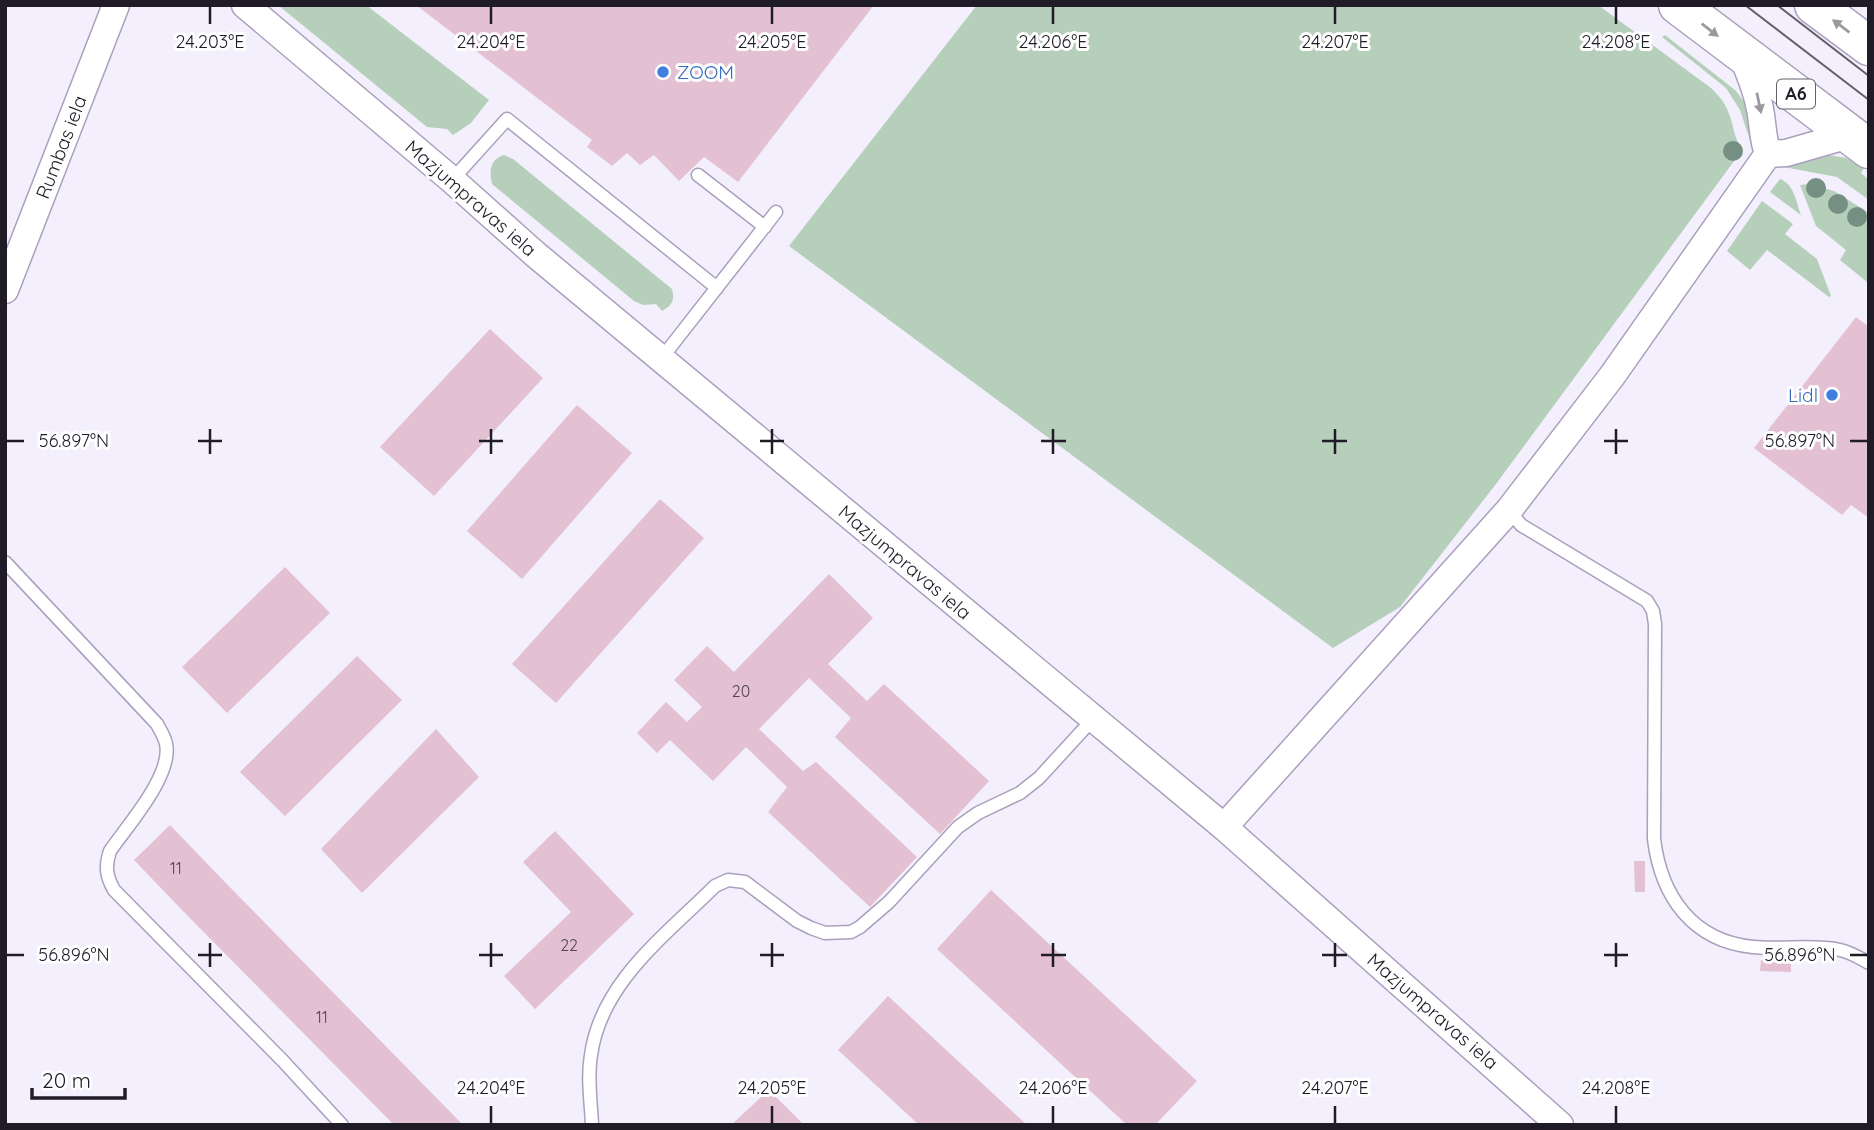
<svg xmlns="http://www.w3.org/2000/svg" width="1874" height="1130" font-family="Quicksand,sans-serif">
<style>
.green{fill:#b6cfbb}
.building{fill:#e3c0d2}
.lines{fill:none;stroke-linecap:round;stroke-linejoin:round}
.lane-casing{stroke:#aa9fbd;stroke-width:15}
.street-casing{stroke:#aa9fbd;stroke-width:29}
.highway-casing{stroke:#aa9fbd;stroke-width:41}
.lane{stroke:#fff;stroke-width:12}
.street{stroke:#fff;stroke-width:26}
.highway{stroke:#fff;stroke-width:38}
.tram{stroke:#625e69;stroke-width:2}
.tree{fill:#768f83}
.oneway{fill:#9b999e}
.ticks{fill:none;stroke:#201c27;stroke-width:2.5}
.shop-dot{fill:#3f7fe0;stroke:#fefefe;stroke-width:2.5}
.labels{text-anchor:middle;stroke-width:6;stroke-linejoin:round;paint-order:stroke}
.number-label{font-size:16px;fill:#514552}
.shield{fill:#fefefe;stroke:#636068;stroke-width:2}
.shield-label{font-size:18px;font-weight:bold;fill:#201c27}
.shop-label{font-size:19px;fill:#366cbe;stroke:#fefefe;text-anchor:start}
.street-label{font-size:19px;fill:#201c27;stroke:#fefefe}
.ticks-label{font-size:18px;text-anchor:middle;fill:#201c27;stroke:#fefefe;stroke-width:6;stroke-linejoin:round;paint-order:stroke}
</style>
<rect width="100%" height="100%" fill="#f3effc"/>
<path class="green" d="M 278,5 L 366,5 L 489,100 L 471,123 L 453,135 L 447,129 L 427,127 Z
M 977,5 L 1598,5 L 1711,88 C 1718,95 1724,101 1728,111 C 1734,124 1733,139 1743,149 L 1496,484 L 1400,607 L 1333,648 L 789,246 Z
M 1665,35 L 1735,90 C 1751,109 1754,118 1751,143 L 1740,110 L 1726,88 L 1662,37 Z
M 1821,154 L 1847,158 L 1864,168 L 1861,173 L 1869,180 L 1869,200 L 1837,177 L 1784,167 L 1792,162 Z
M 504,155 L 513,159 L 672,289 C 675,301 672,305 662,311 L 656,304 L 643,305 L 634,301 L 492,184 C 489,171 490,159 504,155 Z
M 1780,179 C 1794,184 1796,201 1801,215 L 1770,192 Z
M 1809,184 L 1834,191 L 1869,213 L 1867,282 L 1840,260 L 1846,250 L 1816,226 L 1800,185 Z
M 1762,201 L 1793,224 L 1785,234 L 1817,259 L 1831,296 L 1829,297 L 1767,250 L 1750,270 L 1727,251 Z"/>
<path class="building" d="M 416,5 L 874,5 L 738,182 L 704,157 L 679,181 L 654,155 L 640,165 L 627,153 L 612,166 L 587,147 L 592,140 Z
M 1856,317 L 1869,327 L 1869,518 L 1851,505 L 1842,515 L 1754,448 Z
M 490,329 L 543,378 L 434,496 L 380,447 Z
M 577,405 L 632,453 L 522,579 L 467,531 Z
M 660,499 L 704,538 L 556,703 L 512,664 Z
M 285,567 L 330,613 L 227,713 L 182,667 Z
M 829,574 L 873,618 L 828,664 L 867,701 L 884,684 L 989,781 L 940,834 L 835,737 L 851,718 L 809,678 L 759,729 L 803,771 L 816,762 L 917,857 L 870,907 L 768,812 L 787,787 L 746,747 L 713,781 L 670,740 L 657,753 L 637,733 L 666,702 L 687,722 L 702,707 L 674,680 L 707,646 L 734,672 Z
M 357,656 L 402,700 L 285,816 L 240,772 Z
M 436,729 L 479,777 L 362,893 L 321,849 Z
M 170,825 L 219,876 L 463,1125 L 394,1125 L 183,911 L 134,860 Z
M 555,831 L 634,914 L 535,1009 L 504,976 L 571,912 L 523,862 Z
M 1634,861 L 1645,861 L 1645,892 L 1635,892 Z
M 991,890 L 1197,1081 L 1155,1125 L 1127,1125 L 937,949 Z
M 1761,960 L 1791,961 L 1791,972 L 1760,971 Z
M 888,996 L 1027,1125 L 919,1125 L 838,1050 Z
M 769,1090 L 804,1125 L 731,1125 Z"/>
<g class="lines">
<g class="lane-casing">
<path id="lane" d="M 698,175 L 765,227
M 452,180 L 507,119 L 717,288
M 661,359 L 776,212
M 1509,510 L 1521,525 L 1647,601 L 1653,611 L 1655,624 L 1654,839 C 1661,896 1692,941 1753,947 C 1781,950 1813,944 1840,950 C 1850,952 1860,958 1869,963
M 5,562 L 157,724 C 160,730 165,737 166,744 C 173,775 127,826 110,851 C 105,866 106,876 114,890 L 283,1061 L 342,1125
M 592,1125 C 591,1102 587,1078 591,1055 C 601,982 666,935 715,886 L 728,880 L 745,882 L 797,921 L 811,928 L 825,933 L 851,932 L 860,927 L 889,902 L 958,827 L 978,813 L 1020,793 L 1039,778 L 1093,719"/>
</g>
<g class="street-casing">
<path id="street" d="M 245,5 L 452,180 L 535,254 L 1224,827 L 1560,1125
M 1742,55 C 1750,75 1758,94 1761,115 C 1763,128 1763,140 1768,154
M 1768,154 L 1786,153 L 1849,135
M 5,290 L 116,5
M 1224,827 L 1509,510 L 1612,376 L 1768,154"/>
</g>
<g class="highway-casing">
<path id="highway" d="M 1678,5 L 1869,149
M 1814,5 L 1869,46"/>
</g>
<use href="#lane" class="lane"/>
<use href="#street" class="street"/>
<use href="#highway" class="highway"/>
<path class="tram" d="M 1745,5 L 1869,100
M 1777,5 L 1869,76"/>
</g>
<g class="tree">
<circle cx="1733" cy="151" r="10"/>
<circle cx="1816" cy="188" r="10"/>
<circle cx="1838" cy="204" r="10"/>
<circle cx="1857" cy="217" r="10"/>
</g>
<defs><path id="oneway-solid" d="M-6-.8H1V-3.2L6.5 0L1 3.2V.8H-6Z" transform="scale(1.75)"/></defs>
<g class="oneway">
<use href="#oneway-solid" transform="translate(1841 26) rotate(-143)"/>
<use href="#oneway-solid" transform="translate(1710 30) rotate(38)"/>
<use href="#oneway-solid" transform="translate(1759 103) rotate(78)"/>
</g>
<path class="ticks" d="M 210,7 L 210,24M 491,7 L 491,24M 772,7 L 772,24M 1053,7 L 1053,24M 1335,7 L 1335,24M 1616,7 L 1616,24M 210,429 L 210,454M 491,429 L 491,454M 772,429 L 772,454M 1053,429 L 1053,454M 1335,429 L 1335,454M 1616,429 L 1616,454M 7,441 L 24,441M 198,441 L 222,441M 479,441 L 503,441M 760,441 L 784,441M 1041,441 L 1066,441M 1322,441 L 1347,441M 1604,441 L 1628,441M 1850,441 L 1867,441M 210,943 L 210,967M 491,943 L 491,967M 772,943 L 772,967M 1053,943 L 1053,967M 1335,943 L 1335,967M 1616,943 L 1616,967M 7,955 L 24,955M 198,955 L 222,955M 479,955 L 503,955M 760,955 L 784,955M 1041,955 L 1066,955M 1322,955 L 1347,955M 1604,955 L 1628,955M 1850,955 L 1867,955M 491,1106 L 491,1123M 772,1106 L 772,1123M 1053,1106 L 1053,1123M 1335,1106 L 1335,1123M 1616,1106 L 1616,1123"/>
<g class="shop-dot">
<circle cx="663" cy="72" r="7"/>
<circle cx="1832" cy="395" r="7"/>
</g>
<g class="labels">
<g class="number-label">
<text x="741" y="697">20</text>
<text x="176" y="874">11</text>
<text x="569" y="951">22</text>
<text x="322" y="1023">11</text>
</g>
<rect class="shield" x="1777" y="79.5" width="38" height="29" rx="5"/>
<g class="shield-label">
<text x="1796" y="100">A6</text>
</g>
<g class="shop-label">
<text x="677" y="79">ZOOM</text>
<text x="1818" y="402" text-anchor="end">Lidl</text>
</g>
<g class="street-label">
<text transform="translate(61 147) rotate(-69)" y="7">Rumbas iela</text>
<text transform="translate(471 198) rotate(41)" y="7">Mazjumpravas iela</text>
<text transform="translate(905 562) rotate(40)" y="7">Mazjumpravas iela</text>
<text transform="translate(1433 1011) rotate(41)" y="7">Mazjumpravas iela</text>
</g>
</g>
<g class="ticks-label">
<text x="210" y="48">24.203°E</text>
<text x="491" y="48">24.204°E</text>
<text x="772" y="48">24.205°E</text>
<text x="1053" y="48">24.206°E</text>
<text x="1335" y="48">24.207°E</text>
<text x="1616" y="48">24.208°E</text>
<text x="74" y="447">56.897°N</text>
<text x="1800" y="447">56.897°N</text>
<text x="74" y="961">56.896°N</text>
<text x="1800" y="961">56.896°N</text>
<text x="491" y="1094">24.204°E</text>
<text x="772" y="1094">24.205°E</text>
<text x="1053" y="1094">24.206°E</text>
<text x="1335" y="1094">24.207°E</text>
<text x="1616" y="1094">24.208°E</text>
</g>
<rect width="1874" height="1130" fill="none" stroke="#201c27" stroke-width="14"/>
<path d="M32 1088v10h93v-10" fill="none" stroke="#201c27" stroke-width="3.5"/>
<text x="42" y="1088" font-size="21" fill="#201c27" stroke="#fefefe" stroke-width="5" paint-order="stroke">20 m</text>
</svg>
